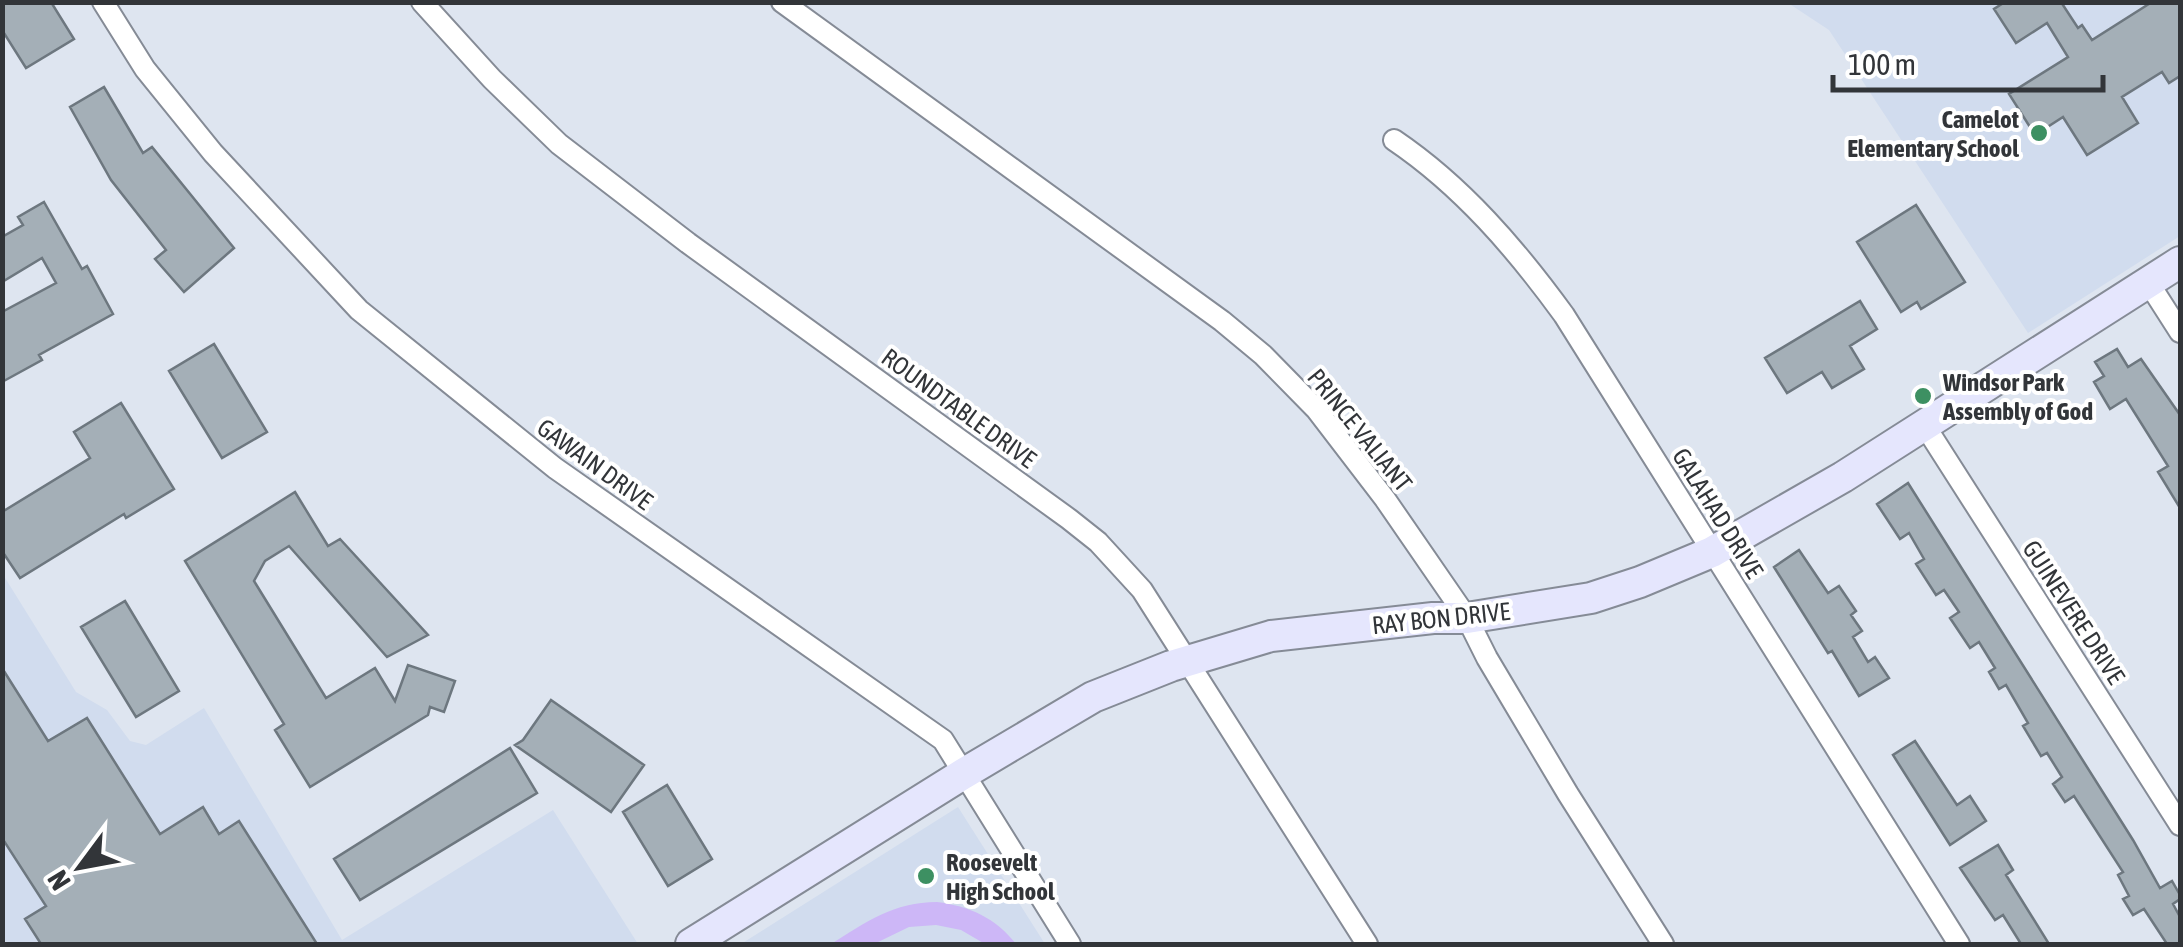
<svg xmlns="http://www.w3.org/2000/svg" width="2183" height="947" font-family="'Asap Condensed',sans-serif">
<style>
.built{fill:#d1dcee}
.grass{fill:#cdb7f7}
.building{fill:#a4afb7;stroke:#6d777f;stroke-width:2.5}
.lines{fill:none;stroke-linecap:round;stroke-linejoin:round}
.street-casing{stroke:#858b96;stroke-width:24}
.secondary-casing{stroke:#858b96;stroke-width:34}
.street{stroke:#fff;stroke-width:20}
.secondary{stroke:#e5e6fd;stroke-width:30}
.poi-dot{fill:#3d9062;stroke:#fff;stroke-width:4}
.labels{text-anchor:middle;stroke-width:8;stroke-linejoin:round;paint-order:stroke}
.poi-label{font-size:25px;font-weight:bold;fill:#323539;stroke:#fff;text-anchor:start}
.street-label{font-size:25px;fill:#323539;stroke:#fff}
</style>
<rect width="100%" height="100%" fill="#dee5f0"/>
<path class="built" d="M 1788,3 L 2180,3 L 2180,236 L 2028,333 L 1829,30 Z
M 2,573 L 76,692 L 107,710 L 130,741 L 146,745 L 204,708 L 342,940 L 553,810 L 638,944 L 3,944 Z
M 958,807 L 1045,944 L 741,944 Z"/>
<path class="grass" d="M 937,902 C 969,906 996,918 1016,944 L 985,944 L 961,930 L 936,925 L 909,927 L 874,944 L 831,944 C 866,922 894,902 937,902 Z"/>
<path class="building" d="M 2,2 L 51,2 L 74,39 L 26,68 L 2,30 Z
M 2005,2 L 2061,2 L 2078,28 L 2082,25 L 2092,40 L 2152,2 L 2180,2 L 2180,76 L 2169,83 L 2162,72 L 2122,97 L 2138,123 L 2087,155 L 2063,117 L 2035,135 L 2009,94 L 2068,57 L 2047,23 L 2016,43 L 1994,9 Z
M 104,87 L 143,153 L 152,147 L 234,248 L 184,292 L 155,259 L 166,250 L 111,180 L 70,107 Z
M 44,202 L 82,269 L 87,266 L 113,314 L 39,355 L 42,360 L 2,382 L 2,312 L 56,283 L 42,258 L 2,282 L 2,237 L 23,225 L 18,217 Z
M 1916,205 L 1965,282 L 1921,309 L 1917,302 L 1901,312 L 1857,242 Z
M 1860,301 L 1877,329 L 1850,346 L 1864,369 L 1832,388 L 1822,372 L 1787,393 L 1765,358 Z
M 214,344 L 267,432 L 222,458 L 169,371 Z
M 2117,349 L 2128,367 L 2141,359 L 2180,415 L 2180,508 L 2158,472 L 2168,466 L 2126,399 L 2110,409 L 2094,382 L 2104,376 L 2095,362 Z
M 121,403 L 174,489 L 126,518 L 124,514 L 20,578 L 2,551 L 2,512 L 90,458 L 74,432 Z
M 1908,483 L 2133,840 L 2160,888 L 2172,881 L 2180,895 L 2180,899 L 2173,904 L 2180,917 L 2180,944 L 2167,944 L 2144,909 L 2133,915 L 2123,899 L 2129,896 L 2118,875 L 2123,872 L 2074,796 L 2065,802 L 2053,784 L 2062,777 L 2047,753 L 2041,756 L 2023,726 L 2028,723 L 2006,685 L 1999,689 L 1989,672 L 1995,668 L 1979,642 L 1970,648 L 1950,618 L 1959,612 L 1944,590 L 1936,595 L 1916,564 L 1924,559 L 1909,533 L 1900,539 L 1877,504 Z
M 295,492 L 328,546 L 340,539 L 428,635 L 387,657 L 289,546 L 265,561 L 254,581 L 326,698 L 375,668 L 395,701 L 408,665 L 455,681 L 444,712 L 430,707 L 428,715 L 310,787 L 275,730 L 284,724 L 185,561 Z
M 1799,550 L 1828,593 L 1839,586 L 1856,611 L 1851,615 L 1862,631 L 1853,637 L 1868,662 L 1875,657 L 1889,678 L 1859,696 L 1832,651 L 1828,653 L 1774,567 Z
M 125,601 L 179,691 L 136,717 L 81,627 Z
M 2,668 L 48,741 L 87,718 L 160,834 L 203,807 L 219,834 L 239,821 L 317,944 L 41,944 L 25,919 L 46,906 L 2,838 Z
M 551,700 L 644,765 L 611,812 L 515,745 L 523,740 Z
M 1915,741 L 1957,805 L 1970,796 L 1986,821 L 1950,845 L 1893,755 Z
M 510,748 L 537,793 L 360,900 L 334,859 Z
M 667,785 L 712,859 L 668,886 L 623,812 Z
M 1998,845 L 2013,870 L 2006,875 L 2049,944 L 2021,944 L 2003,915 L 1995,920 L 1960,868 Z"/>
<g class="lines">
<g class="street-casing">
<path id="street" d="M 103,2 L 145,69 L 213,153 L 359,310 L 555,468 L 943,740 L 1070,944
M 422,2 L 492,79 L 559,144 L 688,243 L 1069,519 L 1098,542 L 1142,590 L 1367,944
M 782,2 L 1222,321 L 1263,355 L 1316,409 L 1385,499 L 1467,618 L 1487,658 L 1568,794 L 1663,944
M 1394,140 C 1462,186 1516,249 1564,315 L 1959,944
M 2148,282 L 2180,332
M 1925,426 L 2180,825"/>
</g>
<g class="secondary-casing">
<path id="secondary" d="M 691,944 L 963,774 L 1093,697 L 1171,666 L 1271,636 L 1433,618 L 1467,618 L 1591,598 L 1640,582 L 1712,552 L 1843,477 L 2180,262"/>
</g>
<use href="#street" class="street"/>
<use href="#secondary" class="secondary"/>
</g>
<g class="poi-dot">
<circle cx="2039" cy="133" r="10"/>
<circle cx="1923" cy="396" r="10"/>
<circle cx="926" cy="876" r="10"/>
</g>
<g class="labels">
<g class="poi-label">
<text x="2019" y="128" text-anchor="end">Camelot<tspan x="2019" dy="29">Elementary School</tspan></text>
<text x="1943" y="391">Windsor Park<tspan x="1943" dy="29">Assembly of God</tspan></text>
<text x="946" y="871">Roosevelt<tspan x="946" dy="29">High School</tspan></text>
</g>
<g class="street-label">
<text transform="translate(959 408) rotate(36)" y="9">ROUNDTABLE DRIVE</text>
<text transform="translate(1360 430) rotate(51)" y="9">PRINCE VALIANT</text>
<text transform="translate(595 464) rotate(36)" y="9">GAWAIN DRIVE</text>
<text transform="translate(1718 513) rotate(58)" y="9">GALAHAD DRIVE</text>
<text transform="translate(2074 612) rotate(57)" y="9">GUINEVERE DRIVE</text>
<text transform="translate(1441 618) rotate(-6)" y="9">RAY BON DRIVE</text>
</g>
</g>
<rect width="2183" height="947" fill="none" stroke="#323539" stroke-width="10"/>
<g transform="translate(80 867) rotate(238)" stroke="#ffffff" stroke-width="8" paint-order="stroke">
<path d="M0-8L18 38L0 25L-18 38Z" fill="#323539"/>
<text y="-15" font-size="28" font-weight="bold" text-anchor="middle" fill="#323539">N</text>
</g>
<path d="M1833 75v15h270v-15" fill="none" stroke="#323539" stroke-width="5"/>
<text x="1848" y="75" font-size="30" fill="#323539" stroke="#ffffff" stroke-width="8" paint-order="stroke">100 m</text>
</svg>
